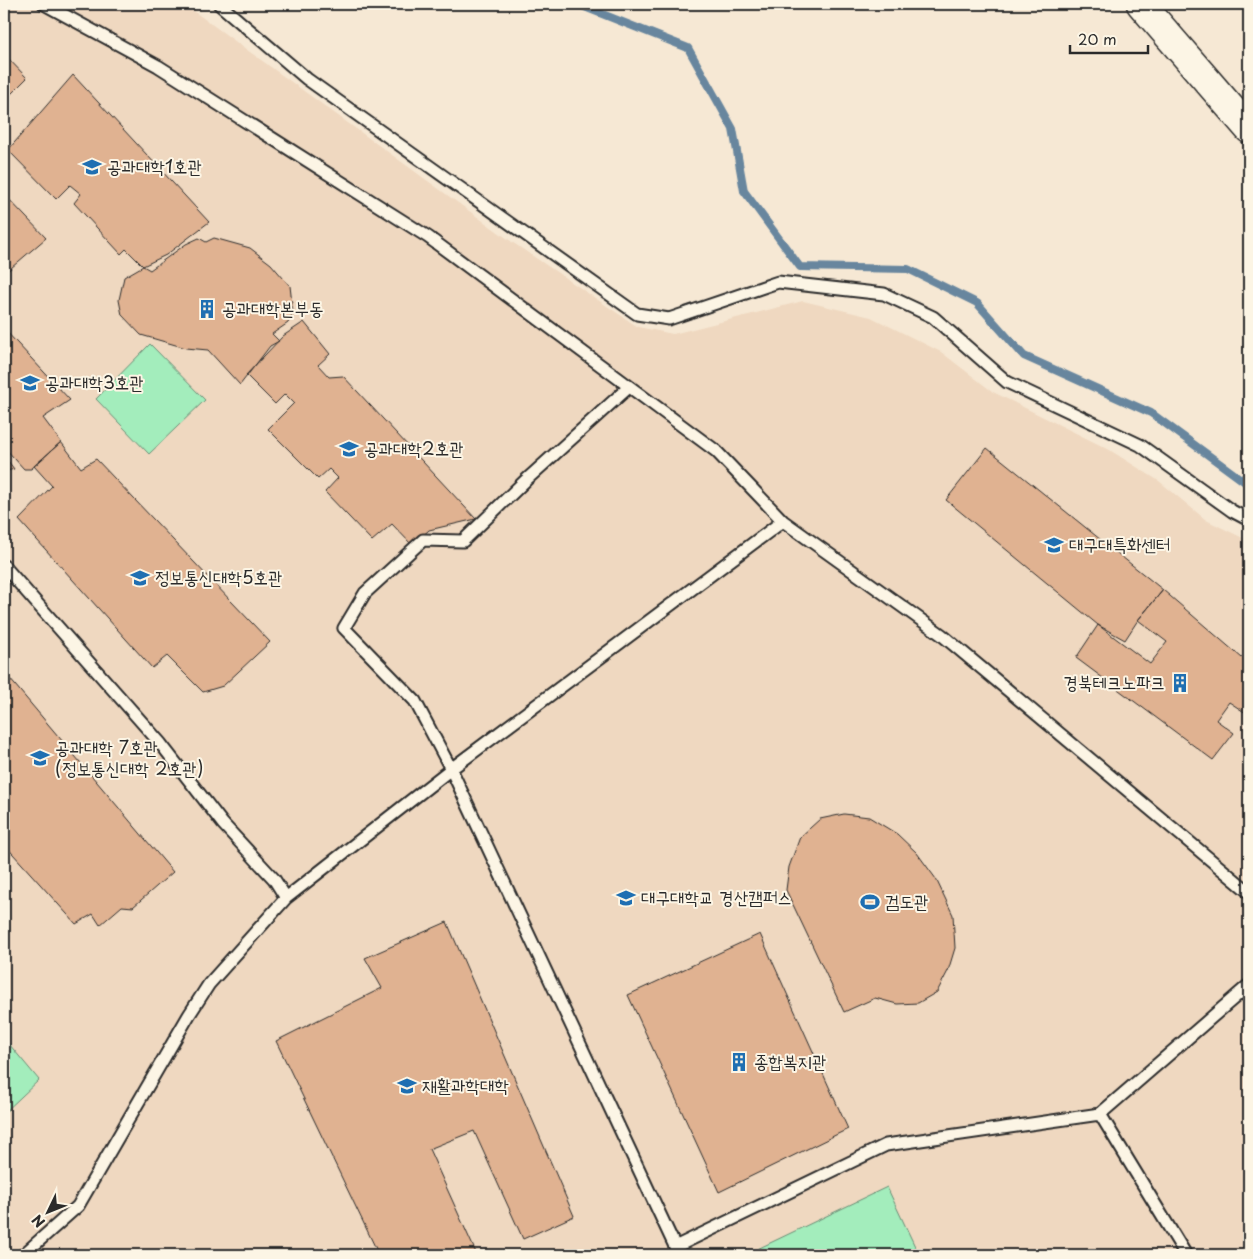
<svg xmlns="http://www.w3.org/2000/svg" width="1253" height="1259" font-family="'Playpen Sans','Poor Story',sans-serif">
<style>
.built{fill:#efd8c0}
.green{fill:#a3edbc;stroke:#678c74}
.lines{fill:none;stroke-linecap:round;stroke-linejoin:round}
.stream{stroke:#67869e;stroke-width:8}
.building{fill:#e0b291;stroke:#2b2b2b}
.service-casing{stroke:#2b2b2b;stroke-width:15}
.tertiary-casing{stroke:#2b2b2b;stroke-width:31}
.service{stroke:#fcf5e5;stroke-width:11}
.tertiary{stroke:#fcf5e5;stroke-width:28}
.labels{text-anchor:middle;stroke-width:4;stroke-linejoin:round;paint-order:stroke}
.poi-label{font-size:18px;fill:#2b2b2b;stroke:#fcf5e5;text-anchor:start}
</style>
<rect width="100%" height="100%" fill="#f6e8d4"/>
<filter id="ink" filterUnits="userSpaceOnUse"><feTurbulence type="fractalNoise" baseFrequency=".02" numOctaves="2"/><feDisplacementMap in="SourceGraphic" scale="10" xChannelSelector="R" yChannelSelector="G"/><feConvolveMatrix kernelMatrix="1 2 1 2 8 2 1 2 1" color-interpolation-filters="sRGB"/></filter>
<g filter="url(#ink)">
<path class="built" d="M 4,4 L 179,4 L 188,7 L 512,242 L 638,327 L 673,334 L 803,301 L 871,317 L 941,352 L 993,392 L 1108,449 L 1159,481 L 1206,520 L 1249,541 L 1249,1255 L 4,1255 Z"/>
<path class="green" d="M 150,344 L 205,400 L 149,454 L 96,399 Z
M 4,1038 L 39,1080 L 4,1113 Z
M 887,1187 L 919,1255 L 747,1254 Z"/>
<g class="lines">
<path class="stream" d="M 577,4 L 688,48 L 733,129 L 744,191 L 800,267 L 908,269 L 977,303 L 1024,356 L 1151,413 L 1249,485"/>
</g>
<path class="building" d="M 4,54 L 27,78 L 4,101 Z
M 73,75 L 209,222 L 166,255 L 143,266 L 126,249 L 121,254 L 74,203 L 81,194 L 70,185 L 56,199 L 8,150 Z
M 4,194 L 46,238 L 4,274 Z
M 199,238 L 206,242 L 214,238 L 250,248 L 271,264 L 290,286 L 293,312 L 288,323 L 272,334 L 279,341 L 270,346 L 240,385 L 208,350 L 186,348 L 141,335 L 122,315 L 119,300 L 124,277 L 143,266 L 150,270 L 186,244 Z
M 304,322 L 330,354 L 318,365 L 329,377 L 343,376 L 476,519 L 429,530 L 412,545 L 392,524 L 372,541 L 325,492 L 338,478 L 329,469 L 318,479 L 268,429 L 294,403 L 285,394 L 275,404 L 246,375 L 283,336 Z
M 4,329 L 70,400 L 43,418 L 61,442 L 31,469 L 24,469 L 4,447 Z
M 61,442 L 81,468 L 96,459 L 270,642 L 223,686 L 203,692 L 167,656 L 152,668 L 19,520 L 52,486 L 34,466 Z
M 987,448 L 1163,590 L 1138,620 L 1125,640 L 1098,625 L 946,500 Z
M 4,457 L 5,457 L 14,469 L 4,472 Z
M 1163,590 L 1249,664 L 1249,715 L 1229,702 L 1216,720 L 1234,733 L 1213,760 L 1076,658 L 1098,625 L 1150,664 L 1167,642 L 1138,620 Z
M 4,672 L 173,872 L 133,907 L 122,906 L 100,925 L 93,914 L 76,924 L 4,844 Z
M 844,814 L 869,817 L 897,834 L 917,853 L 936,879 L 953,915 L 955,948 L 948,971 L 937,992 L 918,1003 L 897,1004 L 875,998 L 844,1012 L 786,890 L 789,867 L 800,837 L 820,819 Z
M 447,922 L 574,1216 L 523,1239 L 474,1131 L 429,1149 L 477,1255 L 379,1255 L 276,1041 L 382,988 L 365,958 Z
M 760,934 L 848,1129 L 719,1192 L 628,995 Z"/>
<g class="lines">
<g class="service-casing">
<path id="service" d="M 44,4 L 158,66 L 428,237 L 716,451 L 783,521
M 219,4 L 307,79 L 637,314 L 669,319 L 778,282 L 884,294 L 933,317 L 1007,382 L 1140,445 L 1232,511 L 1249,520
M 629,387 L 526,480 L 463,541 L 423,540 L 365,593 L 344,628 L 415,701 L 451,769 L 679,1255
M 4,566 L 161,744 L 223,824 L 274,879 L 286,898
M 1100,1114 L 1186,1255
M 675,1247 L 886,1145 L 1100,1114 L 1249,985
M 23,1255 L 78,1206 L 189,1015 L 209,984 L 286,898 L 451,769 L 783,521 L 942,635 L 1249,892"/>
</g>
<g class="tertiary-casing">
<path id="tertiary" d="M 1141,4 L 1249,129"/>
</g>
<use href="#service" class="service"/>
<use href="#tertiary" class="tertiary"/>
</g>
</g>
<defs>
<g id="university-bare" transform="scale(1.5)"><path d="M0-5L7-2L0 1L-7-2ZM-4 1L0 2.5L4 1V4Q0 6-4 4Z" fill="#1f6fb2" stroke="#fcf5e5" stroke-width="2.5" paint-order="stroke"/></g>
<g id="building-bare" transform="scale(1.5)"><path d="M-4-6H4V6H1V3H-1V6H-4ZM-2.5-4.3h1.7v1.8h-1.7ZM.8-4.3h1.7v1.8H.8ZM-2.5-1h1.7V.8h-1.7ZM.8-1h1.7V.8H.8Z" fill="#1f6fb2" stroke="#fcf5e5" stroke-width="2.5" paint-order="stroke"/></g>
<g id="stadium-bare" transform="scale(1.5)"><path d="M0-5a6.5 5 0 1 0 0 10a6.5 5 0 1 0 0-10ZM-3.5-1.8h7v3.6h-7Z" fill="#1f6fb2" stroke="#fcf5e5" stroke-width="2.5" paint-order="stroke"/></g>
</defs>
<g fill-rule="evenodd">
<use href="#university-bare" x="92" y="167"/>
<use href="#building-bare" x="207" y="309"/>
<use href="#university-bare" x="30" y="383"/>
<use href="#university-bare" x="349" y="449"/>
<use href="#university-bare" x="1054" y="545"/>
<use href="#university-bare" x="140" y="578"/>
<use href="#building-bare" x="1180" y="683"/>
<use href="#university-bare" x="40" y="758"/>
<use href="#university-bare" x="626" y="898"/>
<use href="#stadium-bare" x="870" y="902"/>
<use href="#building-bare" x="739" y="1062"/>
<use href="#university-bare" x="407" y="1086"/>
</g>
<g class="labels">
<g class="poi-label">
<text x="107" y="173">공과대학1호관</text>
<text x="222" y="315">공과대학본부동</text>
<text x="45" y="389">공과대학3호관</text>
<text x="364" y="455">공과대학2호관</text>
<text x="1069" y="551">대구대특화센터</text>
<text x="155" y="584">정보통신대학5호관</text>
<text x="1165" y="689" text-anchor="end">경북테크노파크</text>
<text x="55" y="754">공과대학 7호관<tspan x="55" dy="21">(정보통신대학 2호관)</tspan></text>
<text x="641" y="904">대구대학교 경산캠퍼스</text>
<text x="885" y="908">검도관</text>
<text x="754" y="1068">종합복지관</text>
<text x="422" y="1092">재활과학대학</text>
</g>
</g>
<rect width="1253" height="1259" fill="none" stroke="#fcf5e5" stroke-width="20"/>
<rect x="10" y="10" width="1233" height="1239" fill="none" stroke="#2b2b2b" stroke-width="2" filter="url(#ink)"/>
<g transform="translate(48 1212) rotate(227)" stroke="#fcf5e5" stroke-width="4" paint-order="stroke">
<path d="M0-4L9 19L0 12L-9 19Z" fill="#2b2b2b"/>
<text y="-8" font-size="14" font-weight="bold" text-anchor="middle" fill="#2b2b2b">N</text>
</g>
<path d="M1070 45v8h78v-8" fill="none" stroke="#2b2b2b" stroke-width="2.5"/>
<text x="1078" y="45" font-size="15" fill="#2b2b2b" stroke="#fcf5e5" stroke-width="4" paint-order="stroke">20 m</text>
</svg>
